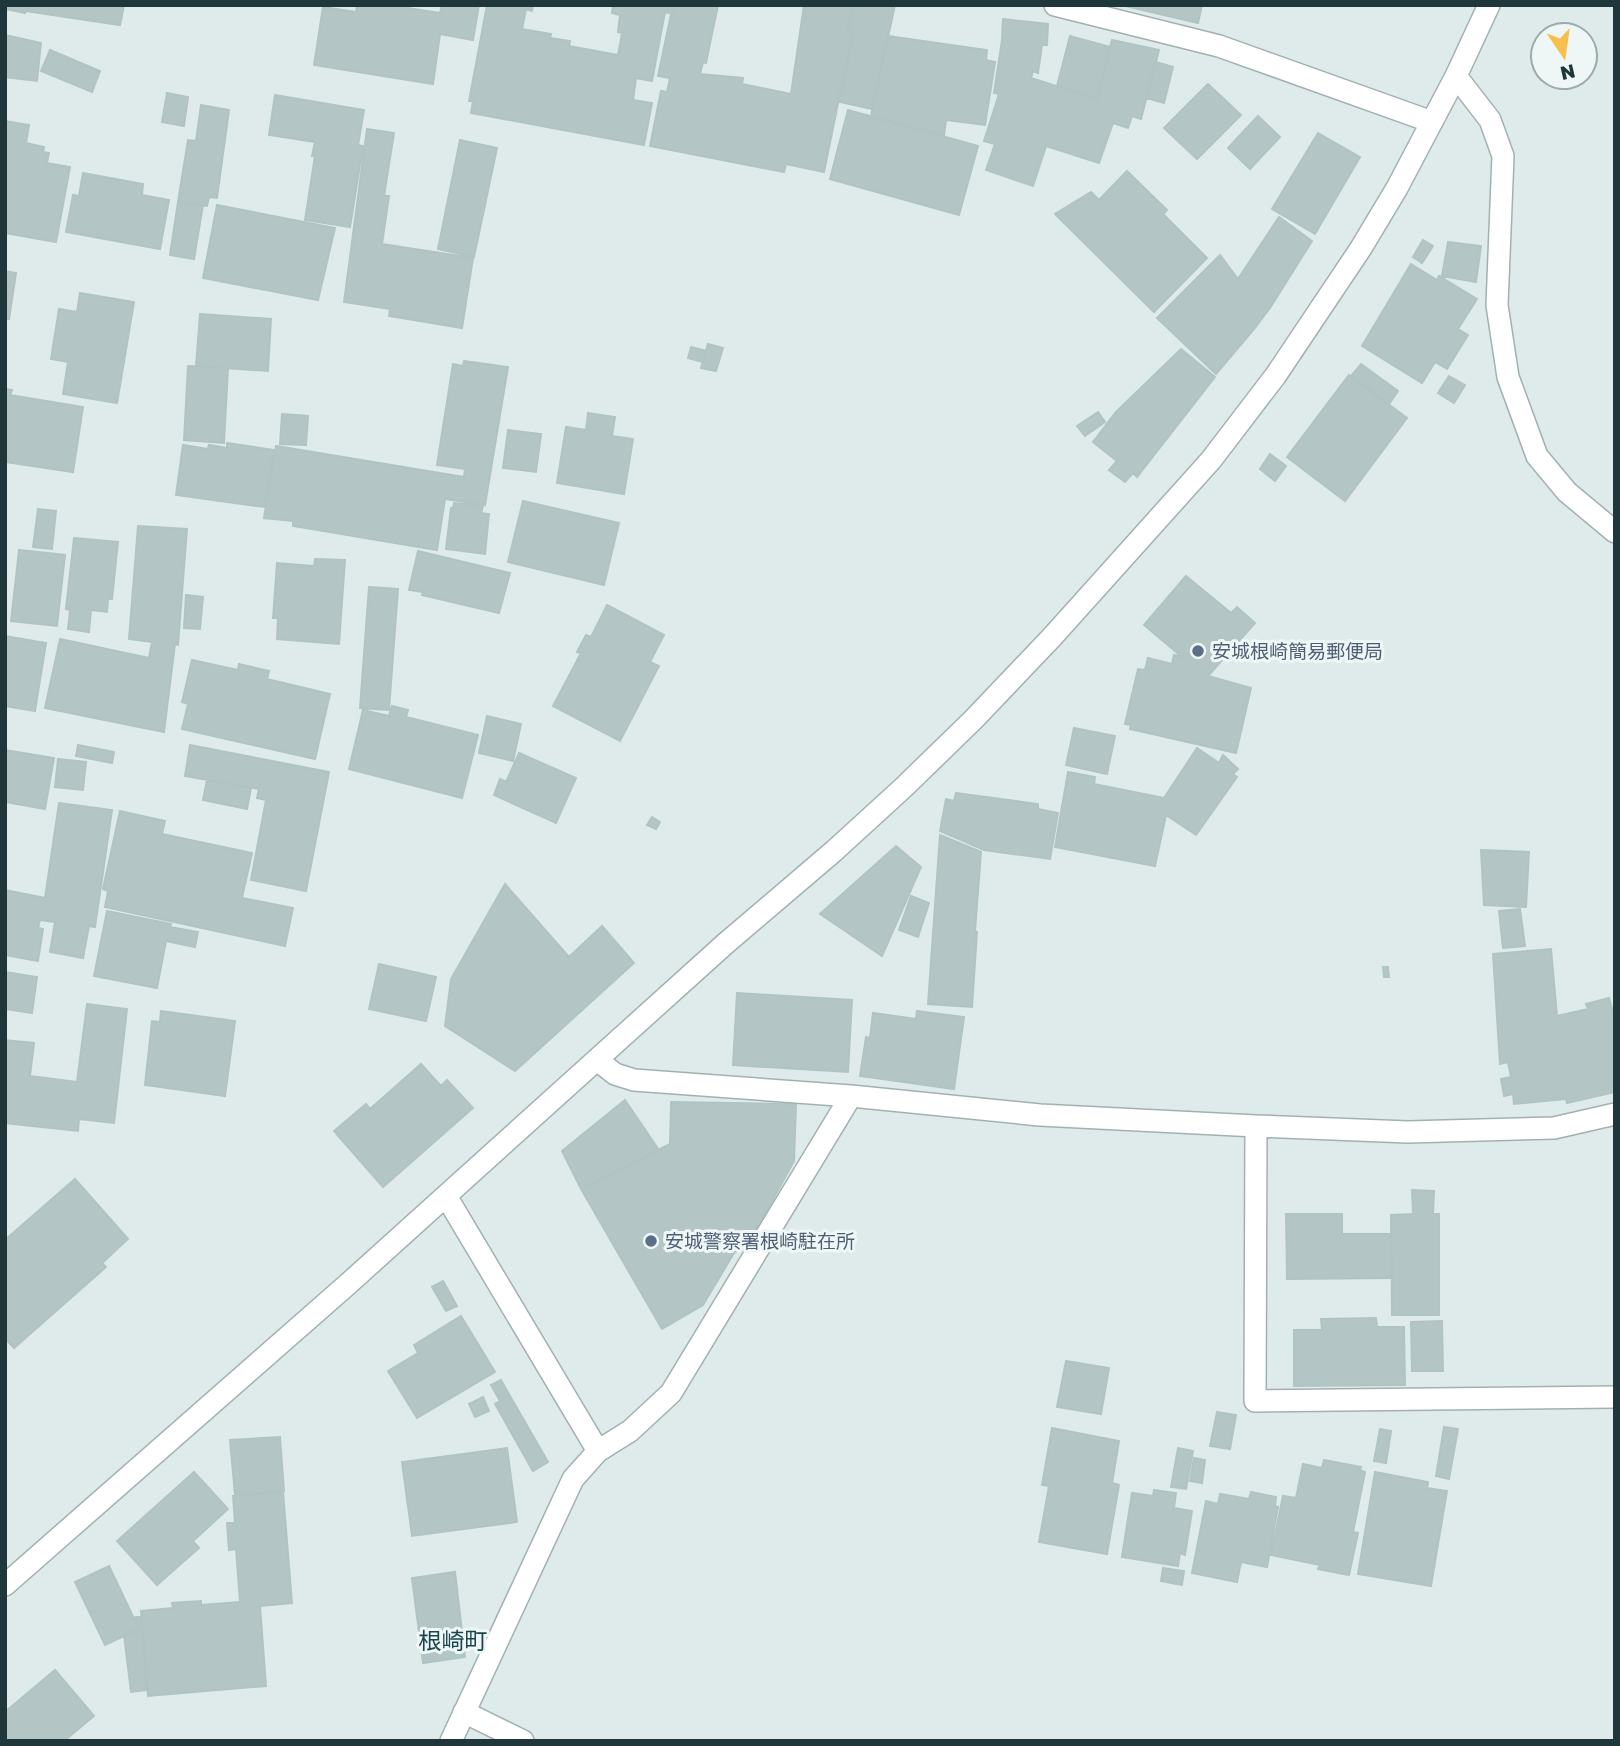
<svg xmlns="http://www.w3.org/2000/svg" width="1620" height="1746" font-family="'Golos Text','Noto Sans JP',sans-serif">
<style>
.building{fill:#b3c5c5;stroke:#b0c4c4;stroke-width:2}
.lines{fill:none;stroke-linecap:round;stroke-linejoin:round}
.minor-casing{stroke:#a1b1b2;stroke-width:24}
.minor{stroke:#fff;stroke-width:21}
.service-dot{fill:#5c6f8a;stroke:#eff7f6;stroke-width:2.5}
.labels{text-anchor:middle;stroke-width:6;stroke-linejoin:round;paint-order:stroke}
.service-label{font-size:19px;fill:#4e5e75;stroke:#eff7f6;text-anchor:start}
.quarter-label{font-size:23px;fill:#1a454e;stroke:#eff7f6}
</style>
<rect width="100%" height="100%" fill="#deebea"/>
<path class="building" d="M 5,5 L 124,5 L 120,25 L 26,11 L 25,13 L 5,9 Z
M 357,5 L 388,5 L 440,13 L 442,5 L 479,5 L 473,40 L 440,34 L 433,84 L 314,65 L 323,7 L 356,12 Z
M 487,5 L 533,5 L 532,11 L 526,9 L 522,29 L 551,34 L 550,38 L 570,41 L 569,46 L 618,55 L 622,33 L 618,32 L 620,15 L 612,13 L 613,5 L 671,5 L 669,13 L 665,12 L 652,81 L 636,78 L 633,100 L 652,103 L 644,145 L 471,113 L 473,101 L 469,101 Z
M 673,5 L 718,5 L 706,63 L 703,62 L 700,74 L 743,78 L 742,84 L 791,94 L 804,5 L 852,5 L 847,29 L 853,30 L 824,172 L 786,164 L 784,172 L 650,146 L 661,91 L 667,92 L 670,78 L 658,76 Z
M 854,5 L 895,5 L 872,109 L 840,102 L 854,28 L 849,28 Z
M 1121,5 L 1202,5 L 1198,23 Z
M 1003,19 L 1048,24 L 1047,45 L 1042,45 L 1038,73 L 1033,71 L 1031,78 L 1097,99 L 1112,40 L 1159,50 L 1141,119 L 1132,116 L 1128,128 L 1113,123 L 1099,163 L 1046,146 L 1033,186 L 986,170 L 995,144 L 984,141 L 999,94 L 994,93 L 1002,40 Z
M 5,35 L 41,43 L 37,81 L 5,77 Z
M 888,36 L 987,50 L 986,60 L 995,62 L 985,125 L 946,120 L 944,136 L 871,116 Z
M 1070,36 L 1110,47 L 1097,99 L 1057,86 Z
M 50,50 L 100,71 L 92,92 L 41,71 Z
M 1156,62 L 1173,67 L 1164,103 L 1147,98 Z
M 1208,84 L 1241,115 L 1197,159 L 1164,128 Z
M 167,93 L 188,97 L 184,126 L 162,122 Z
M 275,95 L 364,110 L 358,145 L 363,146 L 350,227 L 305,220 L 315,156 L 312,156 L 315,142 L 269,135 Z
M 201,105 L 229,110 L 217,198 L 209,197 L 207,206 L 178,202 L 188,140 L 196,141 Z
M 848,110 L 978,146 L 959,215 L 830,179 Z
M 1258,116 L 1280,137 L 1250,169 L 1228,148 Z
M 5,121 L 29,125 L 26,143 L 44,147 L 43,152 L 49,153 L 47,163 L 70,167 L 56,242 L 5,233 Z
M 367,129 L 394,133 L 384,196 L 389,196 L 382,244 L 473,258 L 462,328 L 389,316 L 390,309 L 344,302 Z
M 1318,133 L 1360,157 L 1315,234 L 1272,209 Z
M 460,140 L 497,148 L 474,257 L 438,249 Z
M 1127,171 L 1167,210 L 1163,214 L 1207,258 L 1154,312 L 1055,214 L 1091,192 L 1099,200 Z
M 83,173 L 143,184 L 142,195 L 169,200 L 160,249 L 66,232 L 73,195 L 79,196 Z
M 178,202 L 203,205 L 194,259 L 170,255 Z
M 217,205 L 335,228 L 318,300 L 203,278 Z
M 1279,217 L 1312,241 L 1270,308 L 1254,329 L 1216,374 L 1157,318 L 1220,255 L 1238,279 Z
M 1423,240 L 1433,246 L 1422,263 L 1413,257 Z
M 1448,242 L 1481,246 L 1476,282 L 1442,276 Z
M 1411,264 L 1437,280 L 1439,276 L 1477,299 L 1458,329 L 1468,335 L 1447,369 L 1435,362 L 1422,383 L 1362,346 Z
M 5,271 L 16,273 L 9,319 L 5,319 Z
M 80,293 L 134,302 L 117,403 L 63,394 L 68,362 L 51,359 L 59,309 L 77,312 Z
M 200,314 L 271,319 L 268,371 L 196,366 Z
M 708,344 L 723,348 L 716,371 L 701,368 Z
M 691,347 L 706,351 L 703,362 L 688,358 Z
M 1181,349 L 1215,377 L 1137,477 L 1133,473 L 1125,482 L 1109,470 L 1117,461 L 1093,442 L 1116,412 Z
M 464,361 L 508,367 L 485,505 L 445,499 L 437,550 L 293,526 L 293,521 L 264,518 L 276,446 L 464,477 L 465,469 L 437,465 L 453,364 L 463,366 Z
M 1361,364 L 1398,391 L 1389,404 L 1351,376 Z
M 188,366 L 228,368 L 224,443 L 184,440 Z
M 1349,375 L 1407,418 L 1345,501 L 1287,457 Z
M 1449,376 L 1465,385 L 1454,403 L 1438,393 Z
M 5,389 L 12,390 L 10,395 L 83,407 L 73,472 L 5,462 Z
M 1098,412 L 1105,422 L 1085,436 L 1077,426 Z
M 588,413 L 615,417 L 612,436 L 633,439 L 624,494 L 557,483 L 566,427 L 586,430 Z
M 282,414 L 308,416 L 306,445 L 280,444 Z
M 508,430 L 541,434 L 536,472 L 503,468 Z
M 227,443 L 274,450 L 264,507 L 176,495 L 183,445 L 208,449 L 209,445 L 227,448 Z
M 1270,454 L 1286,466 L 1275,481 L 1260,469 Z
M 523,501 L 619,523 L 604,585 L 508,562 Z
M 454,503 L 483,506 L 481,513 L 489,514 L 485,554 L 446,549 L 451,508 L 453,508 Z
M 38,509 L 56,511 L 52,549 L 33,547 Z
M 138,526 L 187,529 L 178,645 L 175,644 L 164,732 L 45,708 L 60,639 L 149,658 L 152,642 L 129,639 Z
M 74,538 L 118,542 L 112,599 L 108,599 L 107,612 L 91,610 L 89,632 L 68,629 L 70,610 L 66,609 Z
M 19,550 L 65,555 L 57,626 L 11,621 Z
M 418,551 L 510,573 L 499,613 L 422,595 L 423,592 L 409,590 Z
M 315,559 L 345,560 L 339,644 L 277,639 L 278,618 L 273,618 L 277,563 L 314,566 Z
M 1186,576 L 1231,613 L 1237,607 L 1255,623 L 1208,676 L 1251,688 L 1236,753 L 1130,729 L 1131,725 L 1125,724 L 1138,669 L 1145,670 L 1148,658 L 1172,664 L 1174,655 L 1182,657 L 1144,625 Z
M 369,587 L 398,589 L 389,710 L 360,708 Z
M 186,595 L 203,597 L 200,629 L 184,628 Z
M 607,605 L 664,635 L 650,662 L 659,666 L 620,741 L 553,706 L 581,653 L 577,652 L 586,635 L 591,637 Z
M 5,636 L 46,643 L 35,711 L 5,706 Z
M 192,660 L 238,670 L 239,664 L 269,671 L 267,679 L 330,694 L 315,759 L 182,729 L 188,704 L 182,702 Z
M 392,706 L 408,710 L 406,717 L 478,735 L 462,798 L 349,769 L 363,710 L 389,716 Z
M 487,716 L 521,724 L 513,761 L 479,753 Z
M 1074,728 L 1115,736 L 1107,774 L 1066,765 Z
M 78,745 L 114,752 L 112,763 L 76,756 Z
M 190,745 L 329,772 L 306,891 L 251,880 L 266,800 L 257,798 L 259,789 L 185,776 Z
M 1197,748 L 1219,763 L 1223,755 L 1238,769 L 1233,774 L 1237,777 L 1196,835 L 1166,815 L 1155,866 L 1055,847 L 1068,772 L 1095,777 L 1094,784 L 1164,798 Z
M 5,750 L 54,758 L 45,809 L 5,802 Z
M 519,753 L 576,778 L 556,823 L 494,795 L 500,779 L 506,782 Z
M 58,759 L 86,762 L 83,790 L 55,787 Z
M 207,780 L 251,788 L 247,809 L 203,800 Z
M 956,793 L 1038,804 L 1038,809 L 1058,813 L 1050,859 L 984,850 L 940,831 L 946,799 L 954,801 Z
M 59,803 L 112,810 L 95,927 L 89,926 L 83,958 L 50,952 L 55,922 L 40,920 L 38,928 L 43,929 L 38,961 L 5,955 L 5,890 L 45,898 Z
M 120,811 L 165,821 L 162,834 L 252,853 L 242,898 L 293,908 L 285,946 L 105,907 L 108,891 L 103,889 Z
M 652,817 L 660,822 L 656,829 L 647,825 Z
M 940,835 L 981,852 L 975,931 L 977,932 L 972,1007 L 928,1004 Z
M 896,846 L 921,867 L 882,956 L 820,914 Z
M 1481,850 L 1529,852 L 1526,907 L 1484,905 Z
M 505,884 L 569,957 L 602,926 L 634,963 L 515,1071 L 445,1026 L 451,979 Z
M 911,896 L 929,903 L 918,937 L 899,930 Z
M 1520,909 L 1525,946 L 1503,948 L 1499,911 Z
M 107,911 L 171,924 L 170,927 L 198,932 L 195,947 L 166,941 L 157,988 L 94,976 Z
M 1551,949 L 1557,1016 L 1588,1009 L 1586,1004 L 1609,998 L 1612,1009 L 1615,1008 L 1615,1092 L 1567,1103 L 1566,1099 L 1514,1104 L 1513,1094 L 1504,1096 L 1501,1079 L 1511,1077 L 1508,1062 L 1500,1064 L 1493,954 Z
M 379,964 L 436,977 L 426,1021 L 369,1009 Z
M 1383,967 L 1388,967 L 1389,977 L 1384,977 Z
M 5,972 L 37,977 L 32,1013 L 5,1009 Z
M 737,993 L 852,1000 L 848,1072 L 733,1065 Z
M 87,1004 L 127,1009 L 114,1123 L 79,1119 L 78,1131 L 5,1123 L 5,1040 L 34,1043 L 30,1076 L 77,1082 Z
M 161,1011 L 235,1021 L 225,1096 L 145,1085 L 152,1021 L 160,1022 Z
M 917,1011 L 964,1017 L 954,1089 L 860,1076 L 866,1037 L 870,1038 L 873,1013 L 916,1019 Z
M 421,1064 L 441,1086 L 447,1080 L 473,1108 L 383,1187 L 334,1131 L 366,1104 L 370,1109 Z
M 625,1100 L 659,1150 L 581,1189 L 562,1151 Z
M 671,1102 L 796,1104 L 794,1161 L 749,1243 L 734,1253 L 703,1305 L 662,1329 L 581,1189 L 670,1144 Z
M 75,1179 L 128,1239 L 102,1263 L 106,1267 L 14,1348 L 5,1338 L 5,1240 Z
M 1412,1190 L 1434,1191 L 1433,1214 L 1439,1214 L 1439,1315 L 1392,1315 L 1391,1215 L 1413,1214 Z
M 1286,1214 L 1342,1214 L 1342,1234 L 1391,1234 L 1392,1278 L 1287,1279 Z
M 443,1281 L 457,1306 L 446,1311 L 432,1287 Z
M 461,1316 L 495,1372 L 417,1418 L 388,1371 L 418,1353 L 414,1345 Z
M 1376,1318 L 1377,1327 L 1404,1327 L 1405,1385 L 1294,1386 L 1294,1330 L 1322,1330 L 1321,1319 Z
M 1442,1321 L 1443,1371 L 1412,1371 L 1411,1322 Z
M 1066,1361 L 1109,1368 L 1101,1414 L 1057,1407 Z
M 501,1380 L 510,1396 L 500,1401 L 491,1385 Z
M 510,1396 L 548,1462 L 533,1471 L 495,1404 Z
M 483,1397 L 489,1411 L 475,1417 L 469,1404 Z
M 1217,1412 L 1236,1415 L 1230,1449 L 1210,1446 Z
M 1444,1427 L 1458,1429 L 1449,1479 L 1436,1476 Z
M 1052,1428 L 1119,1441 L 1112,1483 L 1119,1485 L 1107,1554 L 1039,1542 L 1049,1486 L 1042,1485 Z
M 1380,1429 L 1391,1431 L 1386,1463 L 1374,1461 Z
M 280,1437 L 284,1491 L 235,1495 L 230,1440 Z
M 507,1448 L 517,1522 L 412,1536 L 402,1462 Z
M 1178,1448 L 1193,1451 L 1186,1489 L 1171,1487 Z
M 1194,1458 L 1205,1460 L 1202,1483 L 1190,1481 Z
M 1324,1460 L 1361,1467 L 1360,1470 L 1365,1472 L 1353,1532 L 1358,1533 L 1349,1575 L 1318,1569 L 1320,1565 L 1271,1555 L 1283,1496 L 1296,1498 L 1303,1464 L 1322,1468 Z
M 194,1472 L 228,1509 L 193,1541 L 199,1548 L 157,1585 L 117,1541 Z
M 1375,1472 L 1428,1482 L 1427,1488 L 1447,1491 L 1431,1586 L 1358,1574 Z
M 1154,1490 L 1176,1493 L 1174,1508 L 1192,1511 L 1185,1555 L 1180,1553 L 1178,1566 L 1122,1557 L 1132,1493 L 1153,1496 Z
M 283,1492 L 292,1603 L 260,1606 L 266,1686 L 148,1696 L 141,1611 L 173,1608 L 172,1603 L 201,1601 L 201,1605 L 240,1602 L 236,1549 L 229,1550 L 227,1523 L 235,1523 L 233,1496 Z
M 1251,1492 L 1276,1497 L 1275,1506 L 1278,1507 L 1267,1567 L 1241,1562 L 1237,1582 L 1192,1573 L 1206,1501 L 1218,1504 L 1220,1494 L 1249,1499 Z
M 109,1566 L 139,1629 L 105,1645 L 75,1582 Z
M 1163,1568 L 1184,1571 L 1182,1585 L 1161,1581 Z
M 455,1572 L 465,1657 L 423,1663 L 412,1578 Z
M 141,1616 L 147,1690 L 131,1692 L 124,1635 L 139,1629 L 133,1618 Z
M 55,1670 L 94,1716 L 64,1741 L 5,1741 L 5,1712 Z"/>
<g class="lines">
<g class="minor-casing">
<path id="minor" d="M 1055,5 L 1219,46 L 1432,122
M 1456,76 L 1490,120 L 1503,156 L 1497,305 L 1508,377 L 1537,456 L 1567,492 L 1615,532
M 597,1060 L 615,1074 L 634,1080 L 851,1096 L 1040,1115 L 1256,1126 L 1408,1132 L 1554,1128 L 1615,1114
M 1256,1126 L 1255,1401 L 1615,1397
M 446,1196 L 598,1451
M 5,1585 L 348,1284 L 725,944 L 834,851 L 903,788 L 974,719 L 1053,636 L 1211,460 L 1276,375 L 1361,248 L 1397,188 L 1456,76 L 1489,5
M 464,1712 L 523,1741
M 451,1741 L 573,1479 L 598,1451 L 630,1431 L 671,1393 L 851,1096"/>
</g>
<use href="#minor" class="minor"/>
</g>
<g class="service-dot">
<circle cx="1198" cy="651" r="7"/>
<circle cx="651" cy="1241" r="7"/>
</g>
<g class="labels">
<g class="service-label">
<text x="1212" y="658">安城根崎簡易郵便局</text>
<text x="665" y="1248">安城警察署根崎駐在所</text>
</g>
<g class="quarter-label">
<text x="453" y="1649">根崎町</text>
</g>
</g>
<rect width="1620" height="1746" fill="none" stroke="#1f373b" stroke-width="14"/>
<g transform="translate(1564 56) rotate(167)"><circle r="33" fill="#eff7f6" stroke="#9caaab" stroke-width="2"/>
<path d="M0-5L12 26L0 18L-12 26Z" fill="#f8bf4e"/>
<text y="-10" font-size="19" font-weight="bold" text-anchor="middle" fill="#1f373b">N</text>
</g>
</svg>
